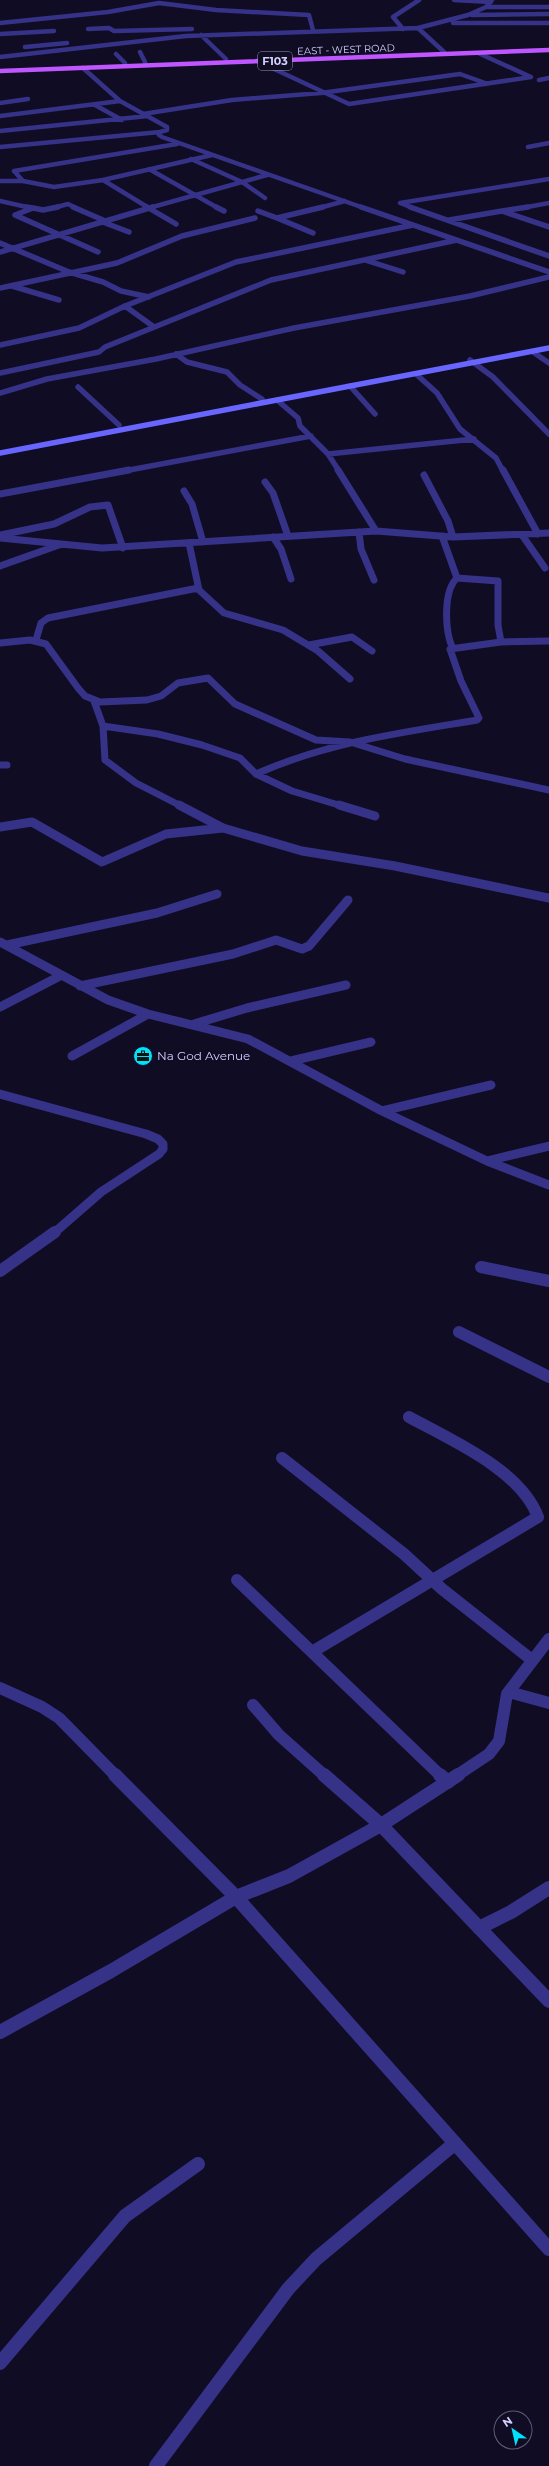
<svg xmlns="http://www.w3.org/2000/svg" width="549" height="2466" font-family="Montserrat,sans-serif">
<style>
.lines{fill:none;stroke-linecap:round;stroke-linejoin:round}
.minor-far5{stroke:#353288;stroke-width:4.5}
.minor-far4{stroke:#353288;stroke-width:5.5}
.minor-far3{stroke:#353288;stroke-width:7}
.minor-far2{stroke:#353288;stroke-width:9}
.minor-far1{stroke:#353288;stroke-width:12}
.minor{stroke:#353288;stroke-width:14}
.secondary{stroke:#6966ff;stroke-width:5.5}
.primary{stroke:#bf56ff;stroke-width:4.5}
.labels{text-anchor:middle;stroke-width:3;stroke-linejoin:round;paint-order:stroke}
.far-street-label{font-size:10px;fill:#d4cfff;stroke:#100c24}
.shield{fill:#100c24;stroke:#9994bd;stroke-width:1}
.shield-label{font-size:11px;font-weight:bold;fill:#d4cfff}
.poi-label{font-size:12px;fill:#d4cfff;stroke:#100c24;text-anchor:start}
</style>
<rect width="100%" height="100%" fill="#100c24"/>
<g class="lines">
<path class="minor-far5" d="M 454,0 L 491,2
M 486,7 L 549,7
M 472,15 L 549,14
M 0,23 L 108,12 L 159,3 L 216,10 L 309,15 L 313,30
M 453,23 L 549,23
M 418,28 L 444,52
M 88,29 L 109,28 L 114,31 L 192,29
M 403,29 L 393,17 L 419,0
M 0,34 L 54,31
M 201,35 L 226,59
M 25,47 L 67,43
M 140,52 L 145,62
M 478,53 L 531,77
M 116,54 L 125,63
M 0,57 L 186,36 L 418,28 L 468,15 L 486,7 L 492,0
M 257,61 L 349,104 L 531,77
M 83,68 L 120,101 L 167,127 L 167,130 L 160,132 L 159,135 L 162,137 L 364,208
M 539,80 L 549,78
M 0,103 L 28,99
M 95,105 L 122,120
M 143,114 L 232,100 L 321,93 L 460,74 L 488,84
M 0,116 L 120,101
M 0,131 L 148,116
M 0,147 L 160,132
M 528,147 L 549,143
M 191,159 L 242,182 L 265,198
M 149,169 L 218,208
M 0,181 L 23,181 L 54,187 L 103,180
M 23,181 L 14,171 L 177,144
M 0,201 L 31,208
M 53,208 L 68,204 L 76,208
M 149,208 L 103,180 L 212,155
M 149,208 L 267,175
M 319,208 L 345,201
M 413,208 L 400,203 L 549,179
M 522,208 L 549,203"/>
<path class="minor-far4" d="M 26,207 L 33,208 L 15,215 L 98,252
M 73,207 L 103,220
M 147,207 L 176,224
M 216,207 L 224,211
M 361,207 L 549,272
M 410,207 L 549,256
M 528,207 L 502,211 L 549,227
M 33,208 L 43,210 L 58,207
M 258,211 L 277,218
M 449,220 L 502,211
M 100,221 L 129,232
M 313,233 L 277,218 L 323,207
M 0,243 L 69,272 L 103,282 L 121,291 L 149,297
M 0,252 L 153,207
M 365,260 L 403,272
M 12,286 L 59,300
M 0,288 L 117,263 L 182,236 L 255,218
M 125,306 L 154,327
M 0,345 L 79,328 L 125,306 L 236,262 L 413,225
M 533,352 L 549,363
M 176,354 L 187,362 L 227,372 L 240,385 L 262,399
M 470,360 L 493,377 L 549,434
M 0,373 L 99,352 L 105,347 L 271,280 L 457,240
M 416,374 L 437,393 L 460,429 L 496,458 L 503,471
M 350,386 L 375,414
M 78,387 L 119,425
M 0,393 L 47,379 L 156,359 L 294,328 L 470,296 L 549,277
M 277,400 L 298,418 L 300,426 L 328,454 L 339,471
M 328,454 L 474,439
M 124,471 L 311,436"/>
<path class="minor-far3" d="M 338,470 L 376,531
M 503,470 L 538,534
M 424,475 L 448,521 L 453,537
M 265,482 L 273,493 L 288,536
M 184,491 L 192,504 L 203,542
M 0,494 L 129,470
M 359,532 L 361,549 L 374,580
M 0,535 L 54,524 L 90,507 L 108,505 L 123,548
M 522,535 L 545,568
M 442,536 L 457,578 L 498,581 L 498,625 L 501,642
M 273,537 L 281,549 L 291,579
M 0,538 L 102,548 L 376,531 L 453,537 L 549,533
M 189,543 L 199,590 L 224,613 L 283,630 L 318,651 L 350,679
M 0,566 L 59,545
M 36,640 L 41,623 L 48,618 L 198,588
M 0,643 L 30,640 L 46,644 L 78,688 L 85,696 L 100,702 L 147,700 L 161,696 L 178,683 L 208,678 L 235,704 L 316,740 L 350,742 L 405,759 L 549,790
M 309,645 L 352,637 L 372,651
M 452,647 C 445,630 443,591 457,578
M 94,701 L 103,726 L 105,760 L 136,783 L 181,806
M 103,726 L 158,734 L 202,745 L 240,758 L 256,774 L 292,791 L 342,806
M 0,765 L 7,765
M 256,774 C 328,742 400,733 477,720 L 479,718 L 461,681 L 450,649 L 501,642 L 549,641"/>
<path class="minor-far2" d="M 179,805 L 223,828 L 302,851 L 395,866 L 549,898
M 339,805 L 375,816
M 0,827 L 32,822 L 102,862 L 166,834 L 223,828
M 0,942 L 108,1000 L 148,1014 L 248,1039 L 382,1111 L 487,1161 L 549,1185
M 7,945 L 157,913 L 217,894
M 80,986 L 233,954 L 276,940 L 302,949 L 309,946 L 348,900
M 0,1007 L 60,976
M 194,1024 L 247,1008 L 346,985
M 72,1056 L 148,1014
M 291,1061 L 371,1042
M 0,1094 L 146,1134 L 158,1139 L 163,1144 L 163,1149 L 159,1154 L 101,1192 L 54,1233
M 382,1111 L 491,1085
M 487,1161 L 549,1146"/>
<path class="minor-far1" d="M 481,1267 L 549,1281
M 0,1271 L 55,1232
M 459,1332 L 549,1377
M 282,1458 L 404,1554 L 442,1589 L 532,1660
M 237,1580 L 441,1776
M 312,1652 L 538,1517 C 521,1470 451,1440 409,1417
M 0,1688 L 42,1707 L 59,1718 L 116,1776
M 509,1692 L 549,1703
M 253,1705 L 279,1735 L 325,1776
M 456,1776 L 489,1754 L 499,1741 L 507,1694 L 549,1639"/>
<path class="minor" d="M 115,1775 L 236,1897 L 549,2249
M 324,1775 L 381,1825 L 549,2001
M 440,1775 L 448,1782
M 479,1928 L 511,1912 L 549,1888
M 0,2032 L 111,1971 L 236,1897 L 289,1876 L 381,1825 L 458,1775
M 0,2363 L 125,2216 L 198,2164
M 156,2466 L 288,2289 L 316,2259 L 454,2144"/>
<path class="secondary" d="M 0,453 L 549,348"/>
<path class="primary" d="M 0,71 L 549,50"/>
</g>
<defs>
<g id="office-disc" transform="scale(1)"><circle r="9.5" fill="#00e2fa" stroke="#100c24"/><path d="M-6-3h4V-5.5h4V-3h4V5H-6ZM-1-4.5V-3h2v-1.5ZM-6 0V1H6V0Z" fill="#111"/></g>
</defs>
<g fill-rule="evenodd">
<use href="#office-disc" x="143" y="1056"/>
</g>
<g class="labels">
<g class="far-street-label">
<text transform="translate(346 49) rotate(-2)" y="4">EAST - WEST ROAD</text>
</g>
<rect class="shield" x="258" y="52" width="34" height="18" rx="3"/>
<g class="shield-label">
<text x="275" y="65">F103</text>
</g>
<g class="poi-label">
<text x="157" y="1060">Na God Avenue</text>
</g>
</g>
<g transform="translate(513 2430) rotate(326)"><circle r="19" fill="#100c24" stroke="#5e5a7c"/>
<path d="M0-3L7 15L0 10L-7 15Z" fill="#00e2fa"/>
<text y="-6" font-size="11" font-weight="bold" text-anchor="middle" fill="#d4cfff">N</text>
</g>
</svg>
